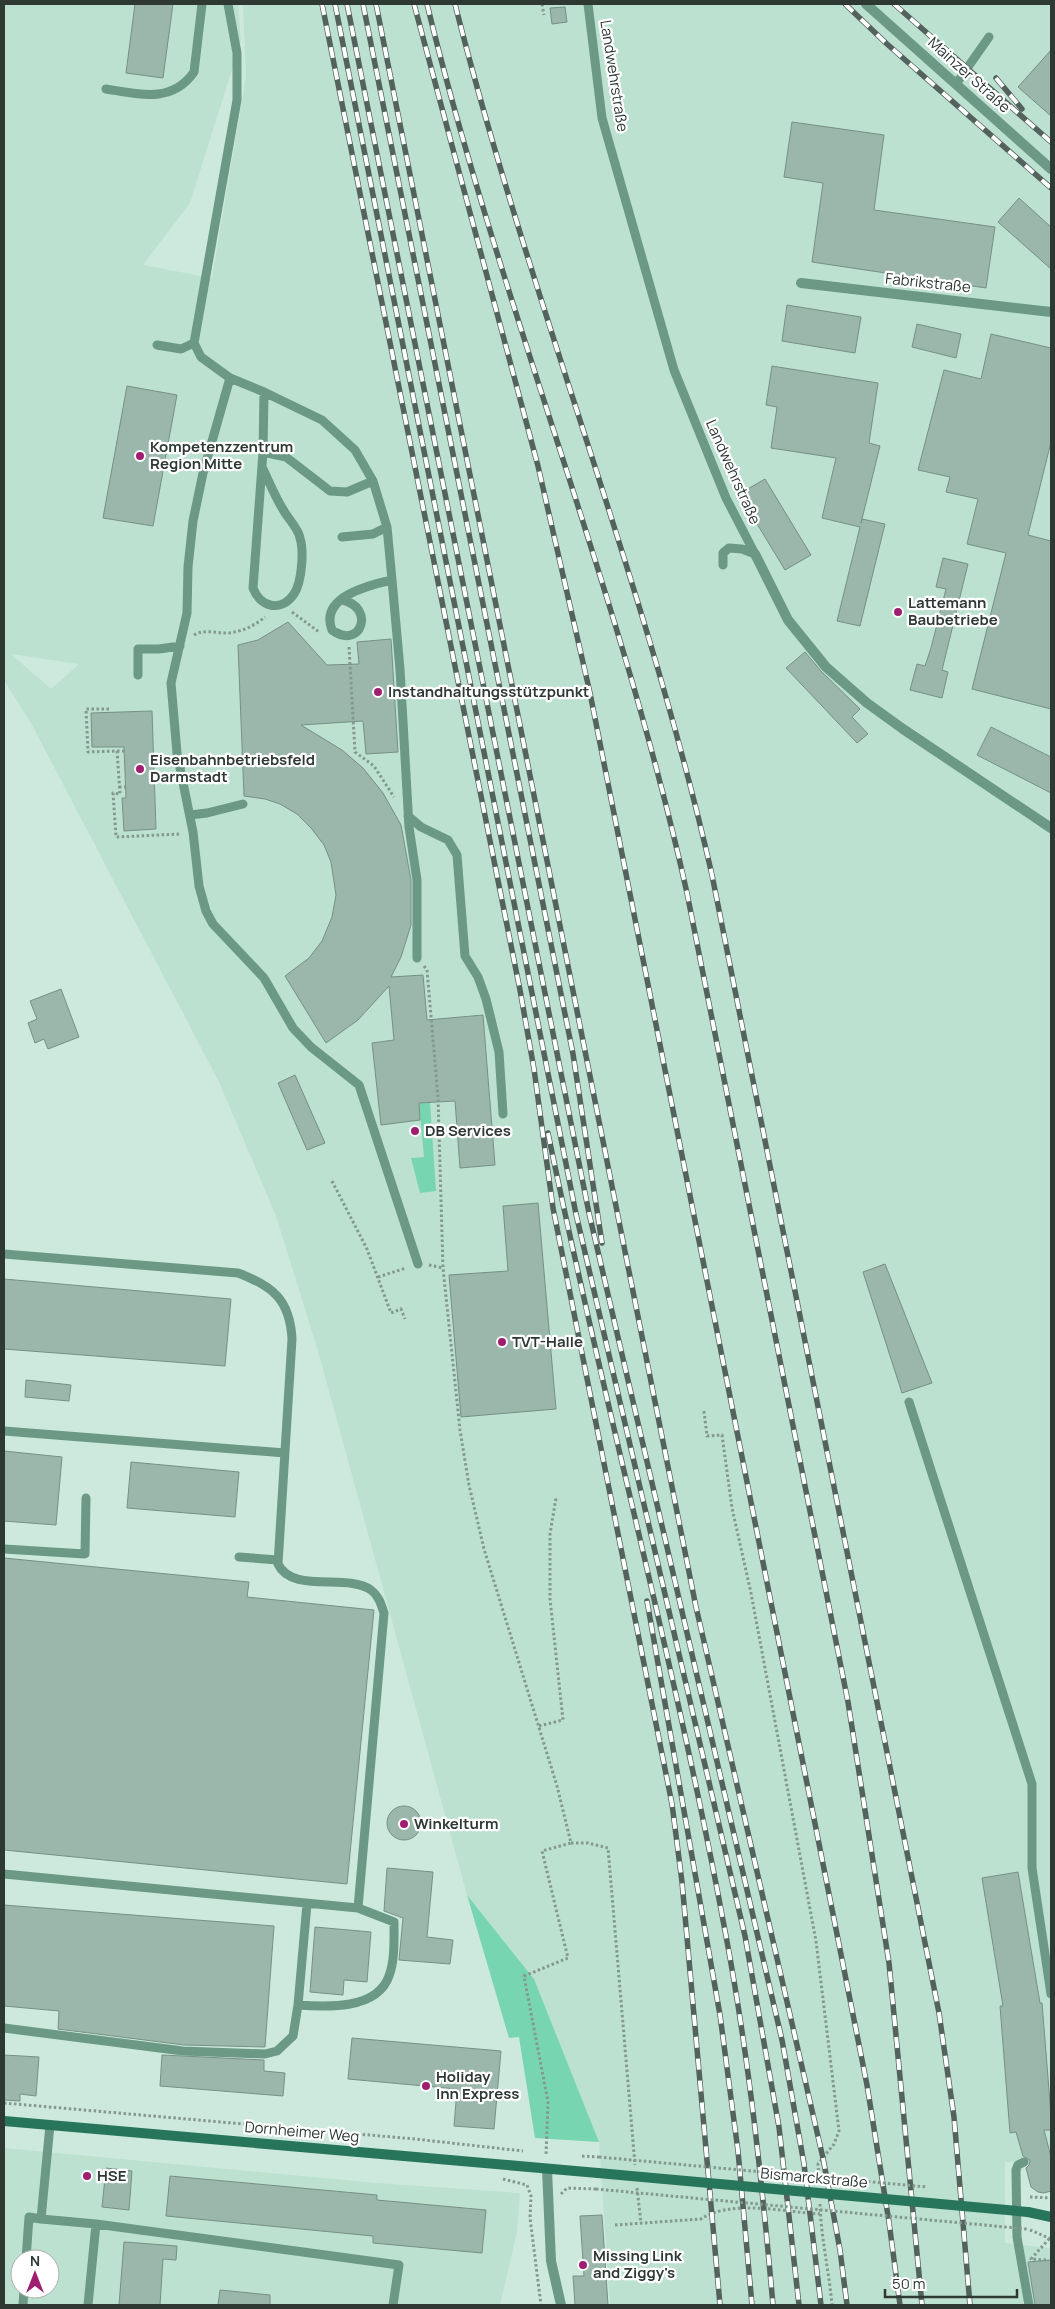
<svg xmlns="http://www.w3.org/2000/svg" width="1055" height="2309" font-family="Manrope,sans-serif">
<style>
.built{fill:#bce1d1;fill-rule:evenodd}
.green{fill:#78d5b2}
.building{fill:#9bb6aa;stroke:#769085}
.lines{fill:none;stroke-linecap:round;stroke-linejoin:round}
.path{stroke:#849890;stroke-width:3;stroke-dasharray:2.5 2.5;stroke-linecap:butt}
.service{stroke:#6b9986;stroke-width:9}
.minor{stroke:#6b9986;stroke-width:10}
.tertiary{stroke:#6b9986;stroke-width:10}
.secondary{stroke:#27755b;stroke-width:10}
.rail-casing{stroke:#53625c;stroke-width:5.5}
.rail{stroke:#fff;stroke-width:4;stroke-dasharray:11;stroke-linecap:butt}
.path-bridge{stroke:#849890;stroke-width:3;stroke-dasharray:2.5 2.5;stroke-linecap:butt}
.secondary-bridge{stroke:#27755b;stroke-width:10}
.poi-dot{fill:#9f1e70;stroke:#fff;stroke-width:2}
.labels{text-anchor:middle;stroke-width:4.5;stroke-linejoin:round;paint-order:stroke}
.street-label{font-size:15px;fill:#2e3934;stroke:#fff}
.poi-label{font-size:15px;font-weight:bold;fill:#2e3934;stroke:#fff;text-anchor:start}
</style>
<rect width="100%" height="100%" fill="#cde9dd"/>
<path class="built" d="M 4,4 L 238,4 L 241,41 L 190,203 L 143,265 L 212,278 L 246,76 L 243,4 L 1051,4 L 1051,2161 L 1005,2162 L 1005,2243 L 1051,2248 L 1051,2305 L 610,2305 L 599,2142 L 534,1979 L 467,1895 L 318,1351 L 276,1216 L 219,1082 L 32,725 L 4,680 ZM 11,654 L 78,664 L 78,665 L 51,689 Z
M 4,2148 L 377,2183 L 520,2193 L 517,2232 L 500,2305 L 4,2305 ZM 20,2259 L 50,2259 L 50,2289 L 20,2289 Z"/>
<path class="green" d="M 419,1103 L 430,1103 L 436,1191 L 420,1193 L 411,1158 L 424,1157 Z
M 467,1895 L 534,1979 L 599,2142 L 535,2138 L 519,2037 L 509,2038 Z"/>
<path class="building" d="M 135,4 L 173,4 L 163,78 L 126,73 Z
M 565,7 L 567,22 L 552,24 L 550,8 Z
M 1051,50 L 1051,116 L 1018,87 Z
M 792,122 L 884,135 L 874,210 L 995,227 L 986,288 L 812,262 L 823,183 L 784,177 Z
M 1019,198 L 1051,227 L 1051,269 L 998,222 Z
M 787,305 L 861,317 L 855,353 L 782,341 Z
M 917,324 L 961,334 L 956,358 L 912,347 Z
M 991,334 L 1051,348 L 1051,442 L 1028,535 L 1051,541 L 1051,709 L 972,689 L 1006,553 L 967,544 L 978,499 L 946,492 L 950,477 L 918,470 L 944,370 L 981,379 Z
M 772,366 L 878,383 L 869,443 L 880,446 L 861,523 L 862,519 L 885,524 L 860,626 L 837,621 L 860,527 L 822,518 L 836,458 L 771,448 L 777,407 L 766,405 Z
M 127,386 L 177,395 L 153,526 L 103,518 Z
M 765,479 L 811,555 L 785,570 L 739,494 Z
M 943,558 L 968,564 L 942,670 L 948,672 L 942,698 L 910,690 L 917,664 L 925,666 L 931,648 L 946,589 L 936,587 Z
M 288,622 L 327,665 L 359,664 L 357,642 L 391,639 L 398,752 L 366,754 L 363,721 L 301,725 L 342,750 L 363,768 L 383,793 L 401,825 L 411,880 L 411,925 L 401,957 L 391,977 L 423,975 L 427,1020 L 483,1015 L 495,1165 L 460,1168 L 455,1101 L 419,1103 L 420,1120 L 381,1125 L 372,1043 L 394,1040 L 389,986 L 358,1020 L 326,1043 L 285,976 L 309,958 L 322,941 L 332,917 L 336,895 L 331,862 L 324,845 L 311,828 L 297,814 L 280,804 L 265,799 L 244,796 L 238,645 L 258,640 Z
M 805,652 L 821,671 L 860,709 L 852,717 L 868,734 L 857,743 L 786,668 Z
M 152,711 L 156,829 L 124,831 L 122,798 L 126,798 L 124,747 L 92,747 L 91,713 Z
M 991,727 L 1051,757 L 1051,793 L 977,755 Z
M 61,989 L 79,1037 L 48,1049 L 44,1039 L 35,1043 L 28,1023 L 37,1019 L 30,1001 Z
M 295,1075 L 325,1143 L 307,1150 L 278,1083 Z
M 538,1203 L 556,1409 L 461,1417 L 449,1275 L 508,1271 L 503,1206 Z
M 885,1264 L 932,1383 L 902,1393 L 863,1272 Z
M 4,1279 L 231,1299 L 225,1366 L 4,1349 Z
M 26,1380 L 71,1385 L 69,1401 L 25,1397 Z
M 4,1451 L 62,1457 L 56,1525 L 4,1521 Z
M 131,1462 L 239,1472 L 235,1517 L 127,1508 Z
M 4,1558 L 249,1582 L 247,1597 L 374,1610 L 347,1884 L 4,1850 Z
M387 1823a17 17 0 1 1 34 0a17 17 0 1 1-34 0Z
M 387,1868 L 433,1872 L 427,1937 L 453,1940 L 450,1964 L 399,1960 L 403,1918 L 384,1911 Z
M 1018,1872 L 1040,2003 L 1042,2003 L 1051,2115 L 1051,2130 L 1044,2130 L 1051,2157 L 1051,2191 L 1044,2193 L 1038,2192 L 1031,2187 L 1026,2168 L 1029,2165 L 1030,2160 L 1023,2156 L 1016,2132 L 1010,2133 L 1000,2006 L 1003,2006 L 982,1878 Z
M 4,1905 L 274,1926 L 265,2047 L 184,2045 L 58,2029 L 59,2011 L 4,2006 Z
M 315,1927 L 371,1932 L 367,1982 L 344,1980 L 343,1995 L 310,1992 Z
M 352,2038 L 501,2051 L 494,2129 L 454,2126 L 457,2089 L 348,2079 Z
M 4,2055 L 39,2057 L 36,2096 L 20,2094 L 20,2101 L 4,2100 Z
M 162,2055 L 264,2060 L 264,2071 L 285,2073 L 283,2096 L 160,2086 Z
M 106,2168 L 132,2171 L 129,2210 L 102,2207 Z
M 170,2176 L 377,2195 L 377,2200 L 486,2210 L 482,2253 L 373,2243 L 373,2236 L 166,2216 Z
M 602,2215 L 608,2305 L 575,2305 L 573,2276 L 584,2276 L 580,2216 Z
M 124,2242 L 177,2246 L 176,2260 L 163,2259 L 160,2305 L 119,2305 Z
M 1051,2260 L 1051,2305 L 1035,2305 L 1028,2262 Z
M 220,2290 L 270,2295 L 270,2305 L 218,2305 Z"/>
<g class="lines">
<path class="path" d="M 542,4 L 544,15
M 292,612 L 319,632
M 194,635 C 204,629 215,633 225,633 C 240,633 254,626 265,617
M 349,647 L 355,752 L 374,766 L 394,797
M 109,709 L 86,709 L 88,752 L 117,751 L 120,794 L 113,793 L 116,837 L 180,834
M 117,751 L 124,751
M 119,787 L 126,787
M 424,966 L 427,970 L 438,1097 L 443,1268 L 460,1430 L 469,1485 L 484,1549 L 557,1786 L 571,1843 L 542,1851 L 568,1958 L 524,1976 L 548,2102 L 546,2155
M 332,1181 L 367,1249 L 391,1313 L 401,1309 L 405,1319
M 429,1265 L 443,1268
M 378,1277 L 406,1268
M 704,1411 L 707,1436 L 722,1435 L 732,1508 L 751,1593 L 816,1941 L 839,2131 L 834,2144 L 818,2164 L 819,2181
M 539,1726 L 563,1720 L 550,1599 L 550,1534 L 556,1498
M 571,1843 L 588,1843 L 608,1848 L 635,2165
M 4,2103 L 415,2139 L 523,2151
M 582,2156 L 599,2157
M 503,2179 L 527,2185 L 531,2196 L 530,2218 L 541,2305
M 637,2188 L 641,2223
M 561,2194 L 567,2188 L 596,2189
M 1030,2197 L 1051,2198
M 820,2204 C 821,2238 829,2271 832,2305
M 615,2225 L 701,2219 C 731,2199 785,2212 820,2214
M 1030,2230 L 1051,2239
M 1046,2260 L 1031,2259 L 1049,2239"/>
<path class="service" d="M 228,4 L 237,53 L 237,100 L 194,343 L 201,357 L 230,378 L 264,392 L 322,420 L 355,450 L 373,481 L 387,527 L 392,580 L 400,669 L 409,827 L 417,880 L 417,958
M 588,4 L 602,118 L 674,370 L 726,498 L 755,554
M 956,84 L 989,37
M 106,89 C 138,94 172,104 194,72 L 202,4
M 157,345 L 181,349 L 194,343
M 230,378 L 203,473 L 193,521 L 188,567 L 187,613 L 171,683 L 177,753 L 193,832 L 199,886 L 206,911 L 213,924 L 264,978 L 293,1028 L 311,1047 L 359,1085 L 418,1264
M 263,452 L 286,457 L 330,491 L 347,492 L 373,481
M 262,467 C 269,481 275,497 284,511 C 289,520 298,528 300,538 C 304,551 302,582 294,594 C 281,613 260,607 253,588 L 263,452 L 264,392
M 342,537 L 373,534 L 387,527
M 723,565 L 723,553 L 729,548 L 742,549 L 755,554
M 342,600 C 376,607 361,651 332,630 C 319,597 369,585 392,580
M 138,675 L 138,649 L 159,649 L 180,646
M 190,815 L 207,813 L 243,804
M 408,816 L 421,827 L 448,840 L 457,855 L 465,956 L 478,977 L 486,999 L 499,1052 L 503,1114
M 4,1254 L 238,1273 C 273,1286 290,1300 292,1339 L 278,1564 C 292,1594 348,1573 371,1590 C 379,1596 381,1604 384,1613 L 358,1908 L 4,1874
M 909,1402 L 1032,1784 L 1032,1868 L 1051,1994
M 4,1431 L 285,1453
M 4,1549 L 85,1554 L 86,1498
M 239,1557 L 278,1560
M 298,2005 C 327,2007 377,2010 389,1976 C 395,1960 394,1939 394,1922 L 358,1908
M 4,2028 L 183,2051 L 265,2054 L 277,2051 L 293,2036 L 298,2005 L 307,1904
M 50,2125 L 41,2219 L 96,2224 L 88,2305
M 1024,2162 L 1018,2165 L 1016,2170 L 1017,2237 L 1029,2305
M 96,2224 L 399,2265 L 393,2305
M 26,2259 L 29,2217 L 41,2219
M 23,2305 L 24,2289"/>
<path class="minor" d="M 801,283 L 1051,312
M 755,554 L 788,620 L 826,667 L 867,703 L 903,729 L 1051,828"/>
<path class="tertiary" d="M 866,4 L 1051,169
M 547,2169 L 551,2261 L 561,2305"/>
<path class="secondary" d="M 4,2121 L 598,2173
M 1028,2212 L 1051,2217"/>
<g class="rail-casing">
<path id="rail" d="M 322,4 L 520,990 L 534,1069 L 553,1208 L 672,1804 L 682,1882 L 720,2305
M 335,4 L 576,1214 L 745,1936 L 779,2127 L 799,2305
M 347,4 L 589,1213 L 782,2040 L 804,2164 L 821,2305
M 363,4 L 573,1054 L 602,1243
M 376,4 L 696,1607 L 823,2158 L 840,2250 L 847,2305
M 414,4 L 538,466 L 590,693 L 867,2085 L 889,2222 L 900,2305
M 427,4 C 500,304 620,591 687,893 L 848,1702 L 889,1963 L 922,2305
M 455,4 C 529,298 645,580 712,875 L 939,2013 L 954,2117 L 970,2305
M 845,4 L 887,44 L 1051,188
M 894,4 L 1051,142
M 996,78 L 1022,109
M 548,1133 C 603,1402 676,1666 726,1936 C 749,2058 762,2182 773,2305
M 647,1601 L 720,2015 L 738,2151 L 752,2305"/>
</g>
<use href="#rail" class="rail"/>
<path class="path-bridge" d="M 599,2157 L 927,2187
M 596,2189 L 1027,2229"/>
<path class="secondary-bridge" d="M 598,2173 L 1028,2212"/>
</g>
<g class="poi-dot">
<circle cx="140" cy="456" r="5"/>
<circle cx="898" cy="612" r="5"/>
<circle cx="378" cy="692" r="5"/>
<circle cx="140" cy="769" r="5"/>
<circle cx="415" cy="1131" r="5"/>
<circle cx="502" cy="1342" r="5"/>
<circle cx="404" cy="1824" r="5"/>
<circle cx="426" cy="2086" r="5"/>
<circle cx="87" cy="2176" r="5"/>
<circle cx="583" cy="2265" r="5"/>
</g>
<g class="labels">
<g class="street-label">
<text transform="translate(969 75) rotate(42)" y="5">Mainzer Straße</text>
<text transform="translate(614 76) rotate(81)" y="5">Landwehrstraße</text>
<text transform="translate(928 283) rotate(6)" y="5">Fabrikstraße</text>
<text transform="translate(733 472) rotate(66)" y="5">Landwehrstraße</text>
<text transform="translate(302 2132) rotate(5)" y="5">Dornheimer Weg</text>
<text transform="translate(814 2178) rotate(5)" y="5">Bismarckstraße</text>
</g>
<g class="poi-label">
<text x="150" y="452">Kompetenzzentrum<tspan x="150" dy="17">Region Mitte</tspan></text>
<text x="908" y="608">Lattemann<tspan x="908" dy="17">Baubetriebe</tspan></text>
<text x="388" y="697">Instandhaltungsstützpunkt</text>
<text x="150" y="765">Eisenbahnbetriebsfeld<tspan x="150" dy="17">Darmstadt</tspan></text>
<text x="425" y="1136">DB Services</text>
<text x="512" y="1347">TVT-Halle</text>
<text x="414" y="1829">Winkelturm</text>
<text x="436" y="2082">Holiday<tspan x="436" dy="17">Inn Express</tspan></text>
<text x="97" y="2181">HSE</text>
<text x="593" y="2261">Missing Link<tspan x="593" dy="17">and Ziggy's</tspan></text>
</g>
</g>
<rect width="1055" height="2309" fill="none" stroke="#2e3934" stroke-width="10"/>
<g transform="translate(35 2274)"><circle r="24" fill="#ffffff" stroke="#abb0ae"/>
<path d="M0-4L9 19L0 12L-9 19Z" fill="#9f1e70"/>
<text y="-8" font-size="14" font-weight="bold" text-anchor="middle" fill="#2e3934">N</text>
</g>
<path d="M885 2289v8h132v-8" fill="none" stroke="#2e3934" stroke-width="2.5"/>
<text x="892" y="2289" font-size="15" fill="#2e3934" stroke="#ffffff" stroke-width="4" paint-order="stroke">50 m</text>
</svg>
